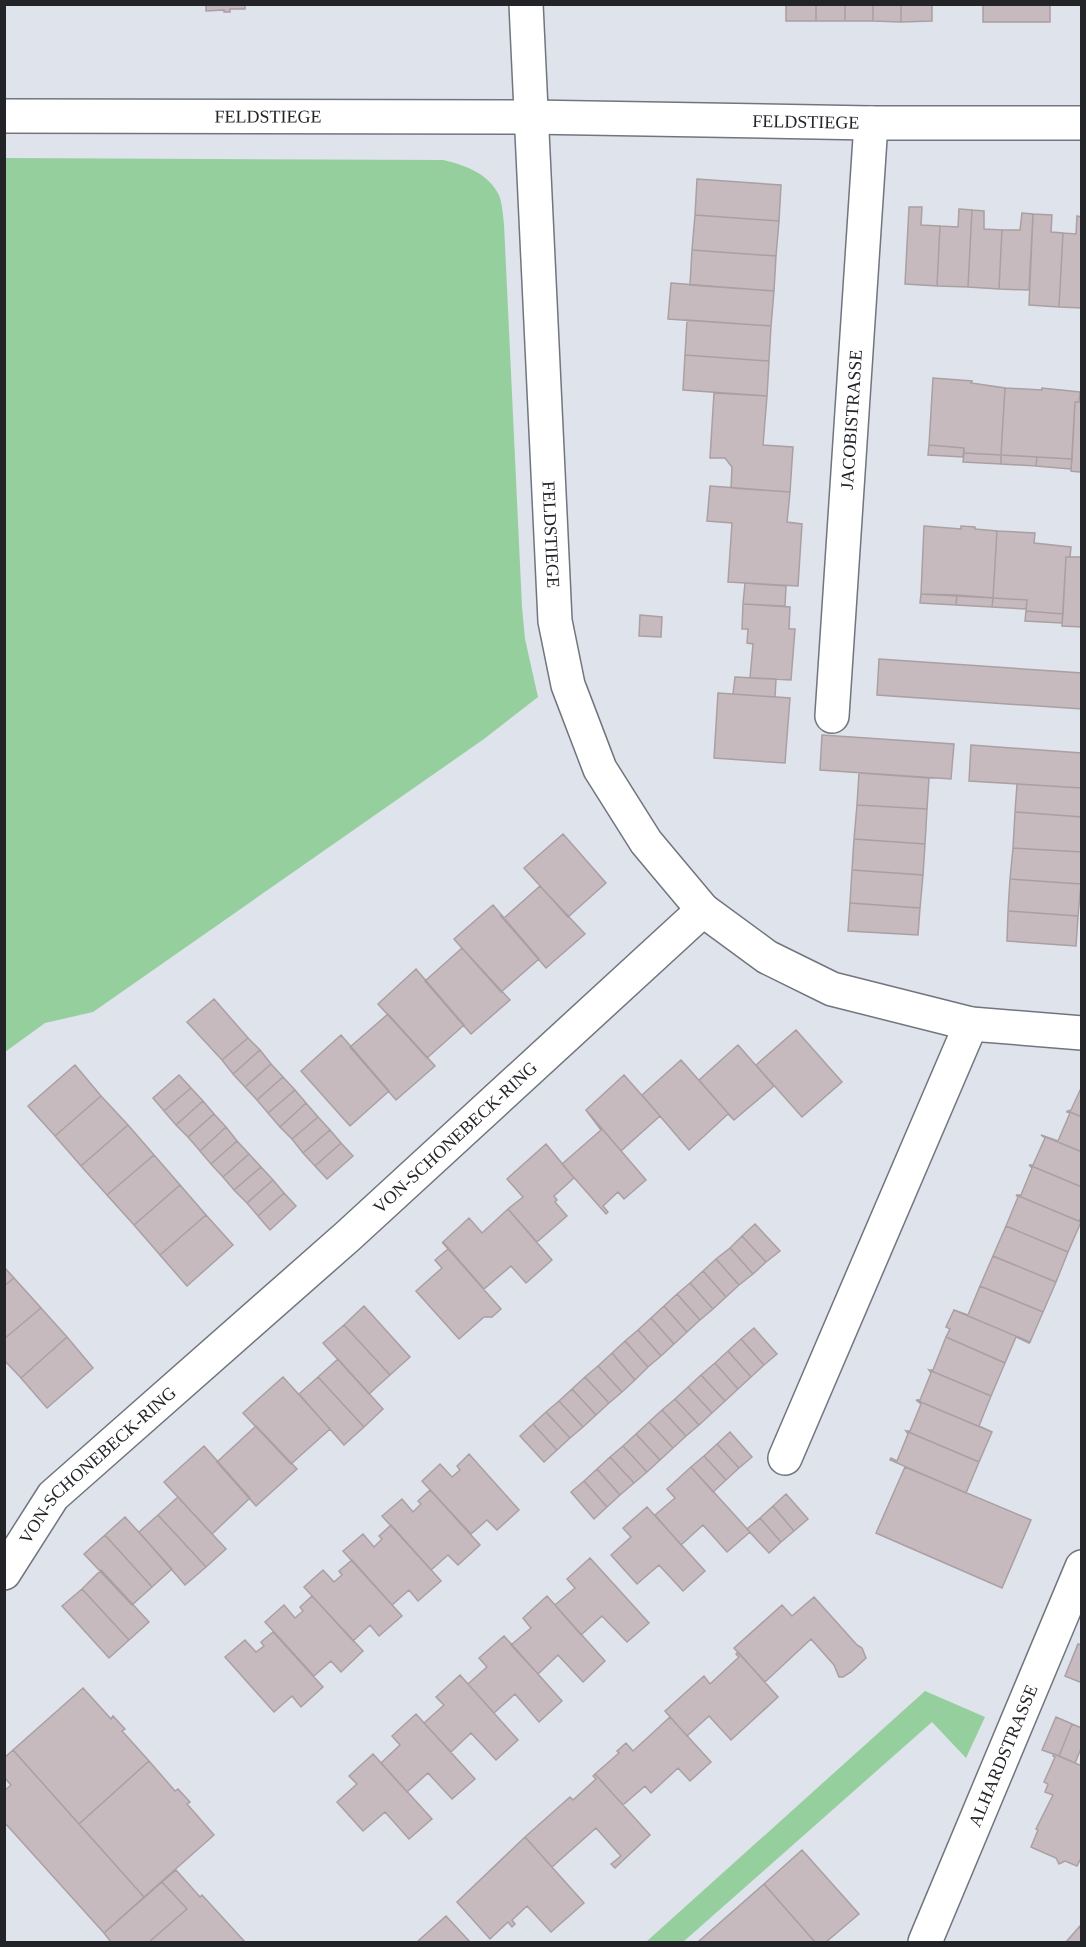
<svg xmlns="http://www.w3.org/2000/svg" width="1086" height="1947" font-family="'Times New Roman',serif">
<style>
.green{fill:#95cf9e}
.building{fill:#c6babe;stroke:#aa9fa2;stroke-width:1.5}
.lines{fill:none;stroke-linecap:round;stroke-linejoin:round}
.minor-casing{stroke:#71757d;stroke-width:36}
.minor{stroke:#fff;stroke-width:33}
.labels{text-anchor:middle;stroke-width:6;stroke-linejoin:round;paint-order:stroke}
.street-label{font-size:18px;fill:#222428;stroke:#fff}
</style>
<rect width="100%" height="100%" fill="#dee3ec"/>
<path class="green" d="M 5,158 L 443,160 C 465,165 488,173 499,195 C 502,203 503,215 504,224 L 522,607 L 525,639 L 538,697 L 484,739 L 93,1012 L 45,1023 L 5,1052 Z
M 925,1691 L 985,1717 L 966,1758 L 932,1722 L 683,1942 L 646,1942 Z"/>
<path class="building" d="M 206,4 L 245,4 L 245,9 L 230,9 L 230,12 L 224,12 L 224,10 L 206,11 Z
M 786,4 L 816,4 L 816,21 L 786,21 Z
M 816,4 L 845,4 L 845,21 L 816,21 Z
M 845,4 L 873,4 L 873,21 L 845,21 Z
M 873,4 L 901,4 L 901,22 L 873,21 Z
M 901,4 L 932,4 L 932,21 L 901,22 Z
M 983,4 L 1050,4 L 1050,22 L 983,22 Z
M 697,179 L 781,185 L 779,221 L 695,215 Z
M 909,207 L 922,207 L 921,225 L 940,226 L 937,286 L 905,284 Z
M 959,209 L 972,210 L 968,287 L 937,286 L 940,226 L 958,227 Z
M 972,210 L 984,211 L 984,229 L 1002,230 L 999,289 L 968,287 Z
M 1022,213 L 1033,214 L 1029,290 L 999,289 L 1002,230 L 1020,230 Z
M 1033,214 L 1052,215 L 1051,232 L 1063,233 L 1059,307 L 1029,305 Z
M 695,215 L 779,221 L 776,256 L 692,250 Z
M 1077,216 L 1082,217 L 1082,308 L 1059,307 L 1063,233 L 1076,234 Z
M 692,250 L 776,256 L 774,291 L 690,285 Z
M 671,283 L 774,291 L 771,326 L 668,319 Z
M 687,320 L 771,326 L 769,361 L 685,355 Z
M 685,355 L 769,361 L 767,396 L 683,390 Z
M 933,378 L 972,381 L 971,383 L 1005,388 L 1001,455 L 964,453 L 964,448 L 929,445 Z
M 1005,388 L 1042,390 L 1042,388 L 1080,392 L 1079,402 L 1075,402 L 1072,459 L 1001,455 Z
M 714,393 L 767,396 L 763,445 L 793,447 L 790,492 L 731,488 L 732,467 L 725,458 L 710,458 Z
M 1075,402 L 1082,402 L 1082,471 L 1079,472 L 1071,471 Z
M 929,445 L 964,448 L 963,457 L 928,455 Z
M 964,453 L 1001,455 L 1001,464 L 963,462 Z
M 1001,455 L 1037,457 L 1036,466 L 1001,464 Z
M 1037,457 L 1072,459 L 1071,469 L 1036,466 Z
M 710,486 L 790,492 L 787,522 L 802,524 L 798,586 L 728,582 L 732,523 L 707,521 Z
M 924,526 L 961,529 L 961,526 L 975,527 L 975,529 L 997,531 L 993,598 L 921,594 Z
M 997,531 L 1035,533 L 1034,543 L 1071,547 L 1070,557 L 1066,557 L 1063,614 L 1026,611 L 1027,600 L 993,598 Z
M 1066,557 L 1082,557 L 1082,627 L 1062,626 Z
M 745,583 L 786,586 L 785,606 L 743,604 Z
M 921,594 L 957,595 L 956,605 L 920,603 Z
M 957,595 L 993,598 L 992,607 L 956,605 Z
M 993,598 L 1027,600 L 1026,609 L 992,607 Z
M 743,604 L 790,607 L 789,629 L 795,629 L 791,680 L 750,678 L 753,644 L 747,643 L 748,629 L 742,629 Z
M 1026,611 L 1063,614 L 1062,623 L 1025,621 Z
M 640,615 L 662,617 L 661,637 L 639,636 Z
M 879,659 L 1082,673 L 1082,709 L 877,695 Z
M 735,677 L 776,679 L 775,697 L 733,694 Z
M 718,693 L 790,698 L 785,763 L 714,758 Z
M 822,735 L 954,744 L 951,779 L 820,770 Z
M 971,745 L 1082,753 L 1082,788 L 969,781 Z
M 859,773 L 929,778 L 927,809 L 857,805 Z
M 1017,784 L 1082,788 L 1082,817 L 1015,812 Z
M 857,805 L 927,809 L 925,844 L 854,839 Z
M 1015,812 L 1082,817 L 1082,852 L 1013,848 Z
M 563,834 L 606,883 L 568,917 L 524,868 Z
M 854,839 L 925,844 L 923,875 L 852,870 Z
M 1013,848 L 1082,852 L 1081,884 L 1010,879 Z
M 852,870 L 923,875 L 920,908 L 850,903 Z
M 1010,879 L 1081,884 L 1078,916 L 1008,911 Z
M 540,886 L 585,934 L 546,968 L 500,915 L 504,918 Z
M 850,903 L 920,908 L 918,935 L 848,931 Z
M 493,905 L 539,959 L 501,992 L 454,939 Z
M 1008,911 L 1078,916 L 1076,946 L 1007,941 Z
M 462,948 L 510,1000 L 471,1034 L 425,981 Z
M 416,969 L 464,1025 L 427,1058 L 378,1004 Z
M 214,999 L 248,1038 L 222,1060 L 187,1022 Z
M 388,1014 L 435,1066 L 396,1100 L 350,1047 Z
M 796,1030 L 842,1082 L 802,1117 L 756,1065 Z
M 341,1035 L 389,1091 L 350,1126 L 301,1071 Z
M 248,1038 L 260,1050 L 233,1074 L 222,1060 Z
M 738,1045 L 774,1086 L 734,1120 L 699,1080 Z
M 260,1050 L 271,1064 L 245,1087 L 233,1074 Z
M 681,1060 L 734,1120 L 728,1114 L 689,1150 L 642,1095 Z
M 271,1064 L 283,1077 L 257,1100 L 245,1087 Z
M 75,1065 L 101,1096 L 55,1136 L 28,1106 Z
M 179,1075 L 191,1088 L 164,1111 L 153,1098 Z
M 624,1075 L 660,1116 L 621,1151 L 586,1110 Z
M 283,1077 L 295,1090 L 268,1113 L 257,1100 Z
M 1082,1086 L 1082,1117 L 1068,1111 L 1071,1110 Z
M 191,1088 L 203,1101 L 176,1125 L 164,1111 Z
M 295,1090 L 306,1103 L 280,1127 L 268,1113 Z
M 101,1096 L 128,1125 L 81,1166 L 55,1136 Z
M 203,1101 L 214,1114 L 188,1137 L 176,1125 Z
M 306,1103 L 318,1117 L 292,1139 L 280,1127 Z
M 586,1110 L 646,1180 L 624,1199 L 618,1192 L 603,1206 L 608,1212 L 606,1214 L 562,1164 L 601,1130 Z
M 1068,1111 L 1082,1117 L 1082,1152 L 1041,1135 L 1058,1141 L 1070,1113 L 1067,1112 Z
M 214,1114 L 226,1127 L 200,1151 L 188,1137 Z
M 318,1117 L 330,1130 L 303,1153 L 292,1139 Z
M 128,1125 L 154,1155 L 107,1195 L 81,1166 Z
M 226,1127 L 237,1141 L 211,1164 L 200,1151 Z
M 330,1130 L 341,1143 L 315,1166 L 303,1153 Z
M 1041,1135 L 1082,1152 L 1082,1187 L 1029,1165 L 1033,1165 L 1045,1138 Z
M 237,1141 L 249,1154 L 223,1177 L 211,1164 Z
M 341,1143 L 353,1156 L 327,1179 L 315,1166 Z
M 546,1144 L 574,1178 L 554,1196 L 557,1200 L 555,1202 L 567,1216 L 537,1242 L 508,1209 L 523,1197 L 507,1179 Z
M 249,1154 L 261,1167 L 234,1190 L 223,1177 Z
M 154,1155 L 180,1185 L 134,1225 L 107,1195 Z
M 1029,1165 L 1082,1187 L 1082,1216 L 1079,1221 L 1081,1222 L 1016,1195 L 1021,1195 L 1032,1168 Z
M 261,1167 L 273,1180 L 247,1203 L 234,1190 Z
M 273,1180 L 284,1193 L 258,1216 L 247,1203 Z
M 180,1185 L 206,1215 L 160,1255 L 134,1225 Z
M 284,1193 L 296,1206 L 270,1230 L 258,1216 Z
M 1016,1195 L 1081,1222 L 1068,1252 L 1006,1226 L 1018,1197 Z
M 508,1209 L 552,1260 L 526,1283 L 511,1266 L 484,1289 L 443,1242 L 469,1218 L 482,1233 Z
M 206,1215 L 233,1245 L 187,1286 L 160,1255 Z
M 755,1224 L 780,1251 L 766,1262 L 742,1236 Z
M 1006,1226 L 1068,1252 L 1056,1282 L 993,1256 Z
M 742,1236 L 766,1262 L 753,1274 L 730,1248 Z
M 442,1242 L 501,1309 L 492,1317 L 484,1317 L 459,1339 L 416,1291 L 442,1268 L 435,1260 L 448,1249 Z
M 730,1248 L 753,1274 L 739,1285 L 716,1259 Z
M 993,1256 L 1056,1282 L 1043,1312 L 980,1286 Z
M 716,1259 L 739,1285 L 726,1297 L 703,1271 Z
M 4,1267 L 14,1278 L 4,1286 Z
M 703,1271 L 726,1297 L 713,1309 L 690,1283 Z
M 14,1278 L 41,1308 L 4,1339 L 4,1286 Z
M 690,1283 L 713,1309 L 700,1320 L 677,1294 Z
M 980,1286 L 1043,1312 L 1030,1342 L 954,1310 L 968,1315 Z
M 677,1294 L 700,1320 L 687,1332 L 664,1306 Z
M 364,1306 L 410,1357 L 390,1375 L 344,1325 Z
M 664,1306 L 687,1332 L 674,1344 L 651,1318 Z
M 41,1308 L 67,1337 L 21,1378 L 4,1360 L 4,1339 Z
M 954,1310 L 1030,1342 L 1029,1343 L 1016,1337 L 1005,1363 L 946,1337 L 950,1329 L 946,1327 Z
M 651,1318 L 674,1344 L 661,1356 L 638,1330 Z
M 344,1325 L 390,1375 L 369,1394 L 323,1343 Z
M 754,1328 L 777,1354 L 764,1365 L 741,1339 Z
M 638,1330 L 661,1356 L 648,1367 L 625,1341 Z
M 67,1337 L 93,1368 L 47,1408 L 21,1378 Z
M 946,1337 L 1005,1363 L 991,1396 L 929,1370 L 933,1370 Z
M 741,1339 L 764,1365 L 751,1377 L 728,1351 Z
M 625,1341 L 648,1367 L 635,1380 L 612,1353 Z
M 728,1351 L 751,1377 L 738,1389 L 715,1363 Z
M 612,1353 L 635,1380 L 622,1392 L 598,1366 Z
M 338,1359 L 383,1409 L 364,1427 L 318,1377 Z
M 715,1363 L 738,1389 L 725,1401 L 701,1375 Z
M 598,1366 L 622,1392 L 609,1403 L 585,1377 Z
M 929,1370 L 991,1396 L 979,1426 L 992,1432 L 916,1400 L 920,1400 L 931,1373 Z
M 701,1375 L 725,1401 L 712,1413 L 688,1387 Z
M 283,1377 L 330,1429 L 291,1464 L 243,1413 Z
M 318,1377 L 364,1427 L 344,1445 L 299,1394 Z
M 585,1377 L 609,1403 L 596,1415 L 572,1389 Z
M 688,1387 L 712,1413 L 699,1425 L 675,1399 Z
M 572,1389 L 596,1415 L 583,1427 L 559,1401 Z
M 675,1399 L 699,1425 L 686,1436 L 662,1410 Z
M 916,1400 L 992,1432 L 979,1462 L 906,1431 L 910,1431 L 921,1404 Z
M 559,1401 L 583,1427 L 570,1438 L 546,1412 Z
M 662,1410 L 686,1436 L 673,1448 L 649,1422 Z
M 546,1412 L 570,1438 L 557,1450 L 533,1424 Z
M 649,1422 L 673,1448 L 660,1460 L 636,1434 Z
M 533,1424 L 557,1450 L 544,1462 L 520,1436 Z
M 256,1426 L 297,1469 L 256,1506 L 217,1462 Z
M 906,1431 L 979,1462 L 966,1493 L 890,1460 L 891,1458 L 897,1461 L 908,1434 Z
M 730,1432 L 752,1457 L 739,1468 L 717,1444 Z
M 636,1434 L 660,1460 L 647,1472 L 623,1446 Z
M 717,1444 L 739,1468 L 726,1480 L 704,1456 Z
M 204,1446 L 250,1498 L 212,1534 L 164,1482 Z
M 623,1446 L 647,1472 L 634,1483 L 610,1457 Z
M 469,1454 L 519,1510 L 497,1530 L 487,1520 L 471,1534 L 422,1481 L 440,1464 L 452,1477 L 460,1470 L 457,1466 Z
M 704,1456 L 726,1480 L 713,1492 L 691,1467 Z
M 610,1457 L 634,1483 L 620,1495 L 597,1469 Z
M 691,1467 L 750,1532 L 727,1552 L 703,1525 L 681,1545 L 655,1515 L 675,1498 L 667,1489 Z
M 905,1467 L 1031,1520 L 1002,1588 L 876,1533 Z
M 597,1469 L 620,1495 L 607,1507 L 584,1481 Z
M 584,1481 L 607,1507 L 594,1519 L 571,1492 Z
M 430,1490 L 480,1545 L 458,1565 L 448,1555 L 431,1570 L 382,1516 L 402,1499 L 413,1512 L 421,1504 L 418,1501 Z
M 786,1494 L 808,1519 L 794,1531 L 773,1506 Z
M 178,1497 L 226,1549 L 206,1567 L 158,1515 Z
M 773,1506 L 794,1531 L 781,1542 L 760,1518 Z
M 647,1507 L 705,1571 L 683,1591 L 659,1565 L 637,1584 L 611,1555 L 631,1537 L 623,1528 Z
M 158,1515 L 206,1567 L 185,1585 L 139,1532 Z
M 125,1517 L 172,1569 L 152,1587 L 105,1535 Z
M 760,1518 L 781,1542 L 769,1553 L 747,1529 Z
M 391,1525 L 441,1581 L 418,1601 L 409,1590 L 392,1605 L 343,1551 L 363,1534 L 374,1547 L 382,1539 L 379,1536 Z
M 105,1535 L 152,1587 L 132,1605 L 84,1554 Z
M 590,1558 L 649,1623 L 627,1642 L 602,1616 L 581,1635 L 555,1605 L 575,1588 L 567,1579 Z
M 352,1560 L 402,1616 L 379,1636 L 370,1625 L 353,1641 L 304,1587 L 323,1570 L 334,1582 L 342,1575 L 339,1571 Z
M 101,1570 L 149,1622 L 129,1640 L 82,1589 Z
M 82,1589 L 129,1640 L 109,1658 L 62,1606 Z
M 312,1596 L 363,1651 L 341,1672 L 331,1661 L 314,1676 L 265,1622 L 284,1605 L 295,1618 L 303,1611 L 300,1607 Z
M 547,1596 L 605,1661 L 583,1682 L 558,1655 L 538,1674 L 511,1645 L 531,1628 L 523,1618 Z
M 814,1597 L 857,1645 L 862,1648 L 866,1658 L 851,1672 L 843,1677 L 839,1677 L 834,1665 L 811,1639 L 765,1682 L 734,1648 L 782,1605 L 792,1616 Z
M 273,1632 L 323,1687 L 301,1707 L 292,1696 L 274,1712 L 225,1657 L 245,1640 L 256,1652 L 264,1646 L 261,1642 Z
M 504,1636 L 562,1701 L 539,1722 L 515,1694 L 494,1713 L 468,1684 L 487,1667 L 479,1658 Z
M 1078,1644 L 1082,1645 L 1082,1683 L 1065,1676 Z
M 738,1652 L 778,1697 L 731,1740 L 709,1716 L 687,1736 L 665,1711 L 704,1676 L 710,1684 L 739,1657 L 736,1654 Z
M 460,1675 L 518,1740 L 496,1760 L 471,1733 L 451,1752 L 424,1723 L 444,1705 L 436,1697 Z
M 83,1688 L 111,1719 L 113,1716 L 125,1729 L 122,1731 L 149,1761 L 79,1824 L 13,1750 Z
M 416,1714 L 475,1779 L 452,1799 L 428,1773 L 407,1792 L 381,1763 L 400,1745 L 392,1736 Z
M 670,1717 L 711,1762 L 690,1781 L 678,1768 L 651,1793 L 645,1786 L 623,1805 L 595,1774 L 619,1753 L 617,1751 L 626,1743 L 633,1751 Z
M 1056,1717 L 1072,1724 L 1059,1756 L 1042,1750 Z
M 1072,1724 L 1082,1728 L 1082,1746 L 1075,1763 L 1059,1756 Z
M 13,1750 L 144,1897 L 104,1933 L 4,1822 L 4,1791 L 11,1785 L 4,1777 L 4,1758 Z
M 373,1754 L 432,1819 L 409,1839 L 385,1812 L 363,1831 L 337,1802 L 357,1784 L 349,1776 Z
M 1054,1754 L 1082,1766 L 1082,1861 L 1080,1860 L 1077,1866 L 1065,1861 L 1059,1864 L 1056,1858 L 1031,1847 L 1038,1830 L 1036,1829 L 1053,1795 L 1045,1792 L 1048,1784 L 1044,1782 L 1055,1757 L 1053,1756 Z
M 149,1761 L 175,1791 L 178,1789 L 190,1802 L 187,1804 L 214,1835 L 144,1897 L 79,1824 Z
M 595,1774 L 650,1835 L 615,1868 L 611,1864 L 621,1856 L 596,1828 L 552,1867 L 525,1837 L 570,1797 L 573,1800 L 596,1779 L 593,1776 Z
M 525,1837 L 584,1903 L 551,1932 L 527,1906 L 512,1920 L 515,1924 L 512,1927 L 508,1922 L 490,1939 L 457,1902 Z
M 802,1850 L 859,1914 L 826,1942 L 815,1942 L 764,1884 Z
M 176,1870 L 200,1897 L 202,1895 L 245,1942 L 149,1942 L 187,1909 L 162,1882 Z
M 162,1882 L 187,1909 L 149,1942 L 111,1942 L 104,1933 Z
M 764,1884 L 815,1942 L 698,1942 Z
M 446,1916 L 470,1942 L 417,1942 Z
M 1080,1926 L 1082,1942 L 1066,1942 Z"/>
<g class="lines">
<g class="minor-casing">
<g id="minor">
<path id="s1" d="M 526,4 L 555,621 L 568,685 L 600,769 L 646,842 L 703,910 L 767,957 L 832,989 L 971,1024 L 1082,1033"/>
<path id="s2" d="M 4,116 L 530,117 L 871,123 L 1082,123"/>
<path id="s3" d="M 832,716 L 871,123"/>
<path d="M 785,1458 L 971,1024"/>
<path id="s4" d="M 4,1573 L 53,1496 L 348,1236 L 703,910"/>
<path id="s5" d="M 925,1942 L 1082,1567"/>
</g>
</g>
<use href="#minor" class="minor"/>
</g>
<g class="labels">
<g class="street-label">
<text dy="6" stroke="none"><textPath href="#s2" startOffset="264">FELDSTIEGE</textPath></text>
<text dy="6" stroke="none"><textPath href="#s2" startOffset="802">FELDSTIEGE</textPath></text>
<text dy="6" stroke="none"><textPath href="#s3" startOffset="297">JACOBISTRASSE</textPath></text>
<text dy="6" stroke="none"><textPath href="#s1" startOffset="531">FELDSTIEGE</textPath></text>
<text dy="6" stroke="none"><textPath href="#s4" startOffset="630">VON-SCHONEBECK-RING</textPath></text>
<text dy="6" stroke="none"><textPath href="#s4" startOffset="144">VON-SCHONEBECK-RING</textPath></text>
<text dy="6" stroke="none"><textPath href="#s5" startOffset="202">ALHARDSTRASSE</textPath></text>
</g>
</g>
<rect width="1086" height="1947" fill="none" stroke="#222428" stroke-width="12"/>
</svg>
